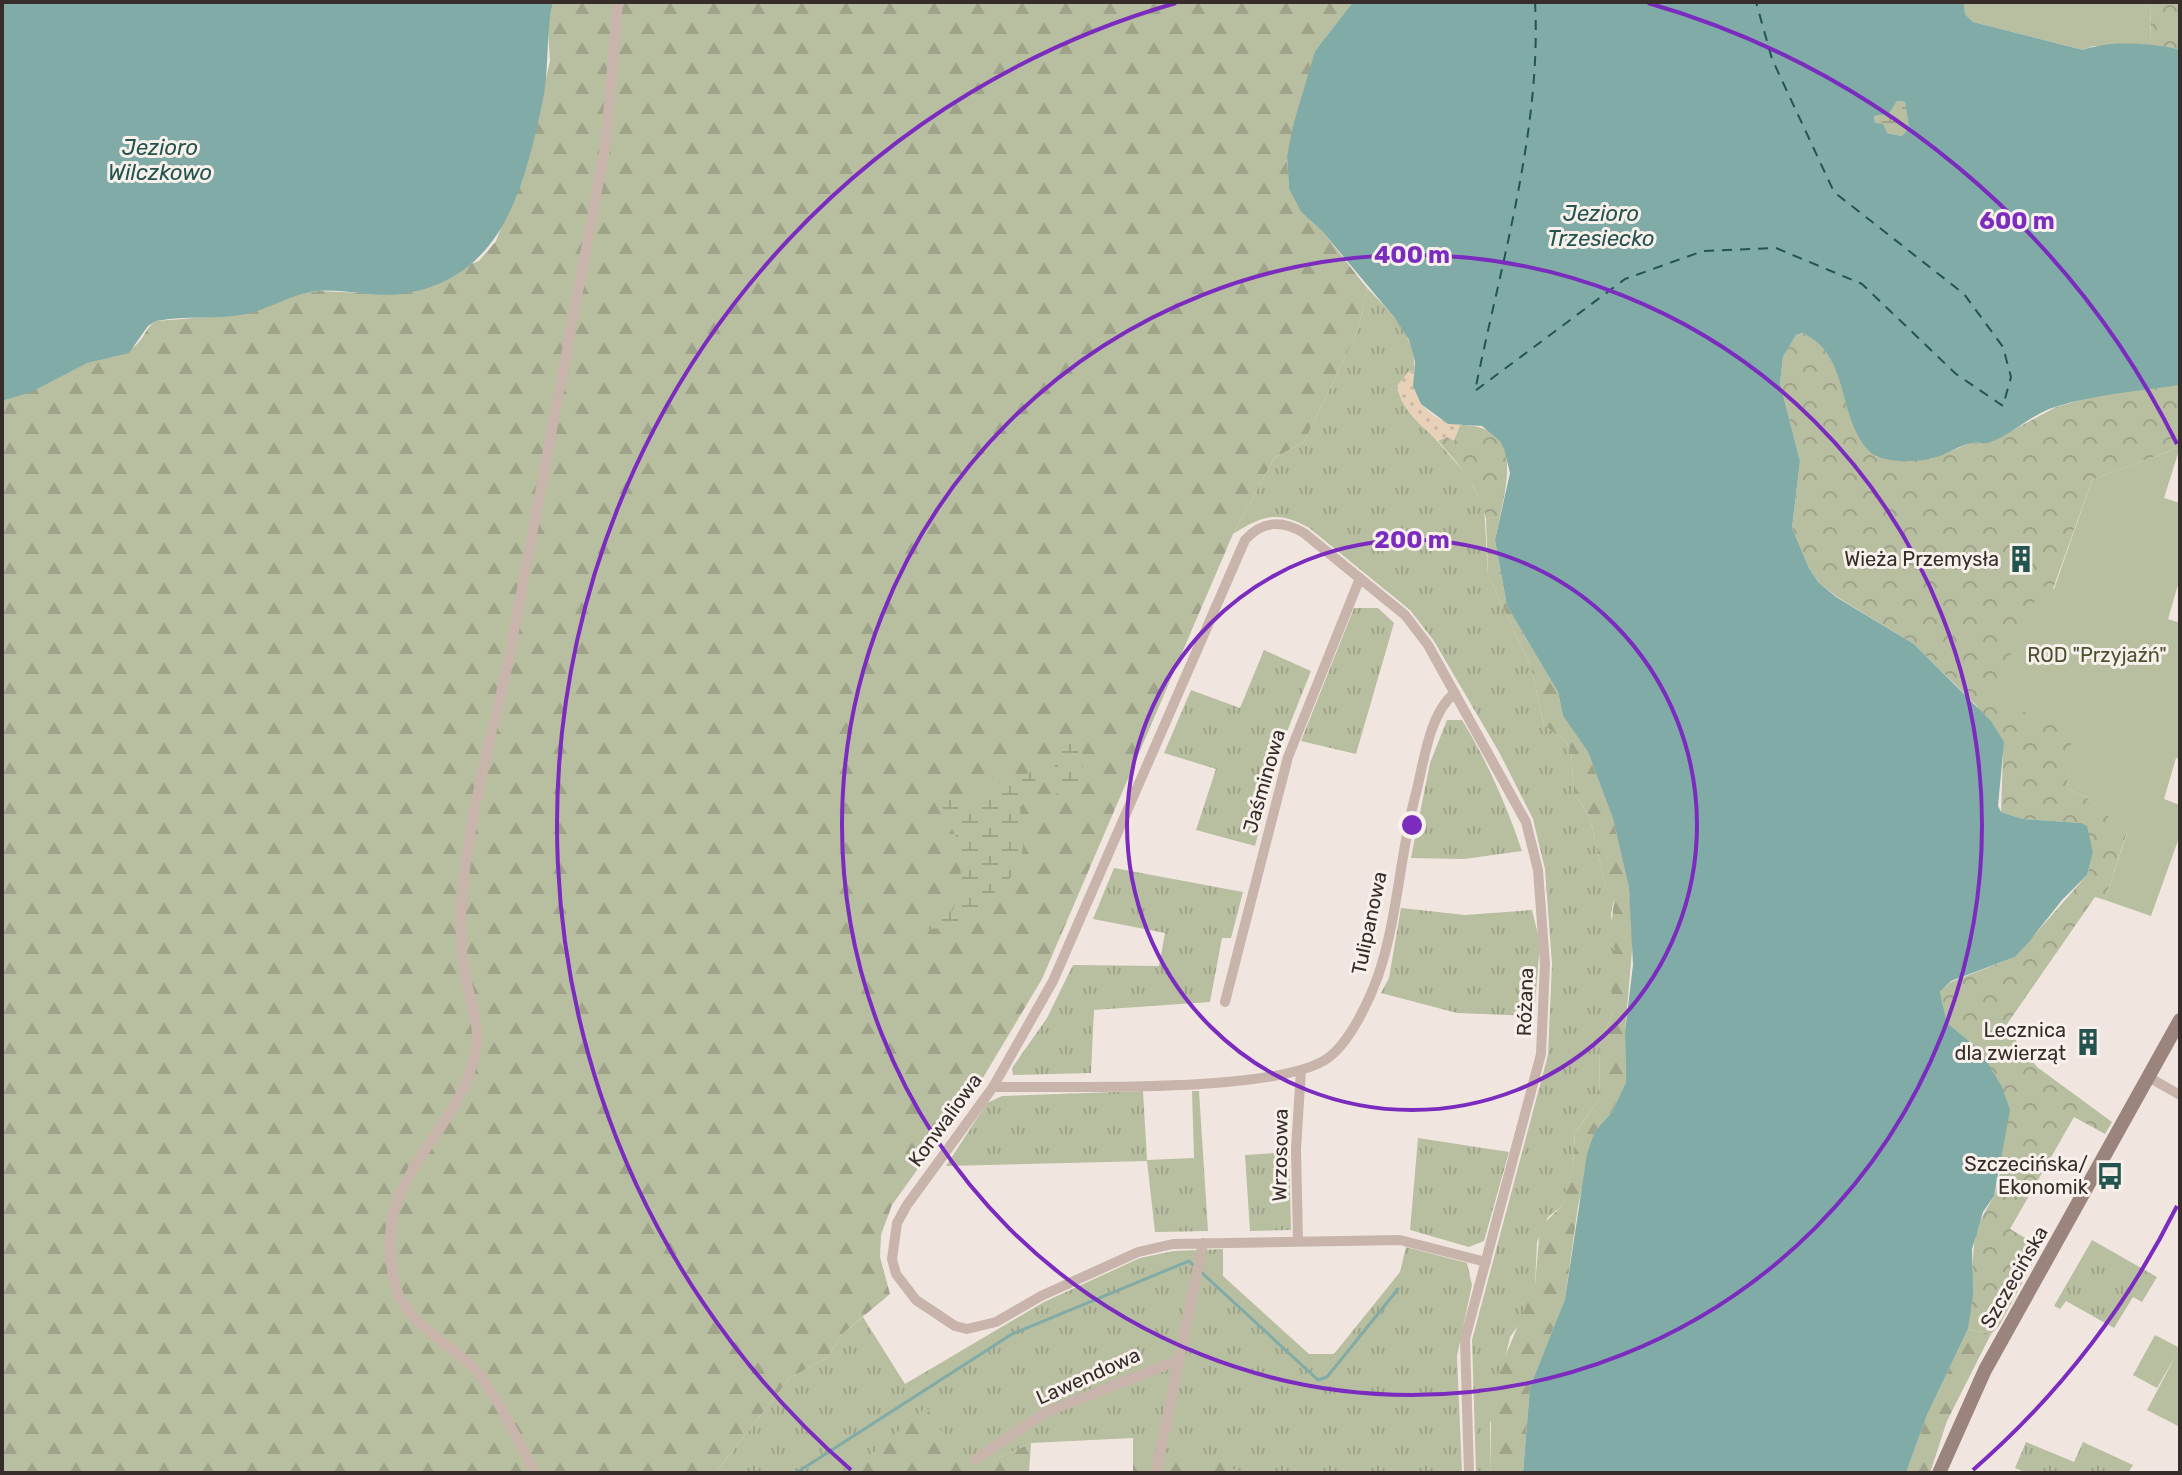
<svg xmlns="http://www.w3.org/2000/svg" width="2182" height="1475" font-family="Rubik,sans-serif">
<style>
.grass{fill:url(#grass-tufts)}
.forest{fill:url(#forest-firs)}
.wetland{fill:url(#wetland-marsh)}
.sand{fill:url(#sand-dots)}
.park{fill:url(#park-crowns)}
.garden{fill:#b8bea0}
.water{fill:#80aba7;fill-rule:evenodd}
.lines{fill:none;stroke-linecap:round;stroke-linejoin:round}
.stream{stroke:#80aba7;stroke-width:3}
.ferry{stroke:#235450;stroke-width:2;stroke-dasharray:10 8;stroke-linecap:butt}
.street{stroke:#c8b4ab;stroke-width:10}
.secondary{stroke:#9b847d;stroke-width:14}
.ring{fill:none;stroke:#7b2cbf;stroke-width:4}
.labels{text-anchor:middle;stroke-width:6;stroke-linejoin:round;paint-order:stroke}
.poi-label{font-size:20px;fill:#362c2a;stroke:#f8f0eb;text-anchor:end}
.park-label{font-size:20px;fill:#4b5230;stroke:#f8f0eb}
.street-label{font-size:20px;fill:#362c2a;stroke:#f8f0eb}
.water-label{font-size:22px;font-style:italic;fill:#235450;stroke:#f8f0eb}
.centre{fill:#7b2cbf;stroke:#f8f0eb;stroke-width:4}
.ring-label{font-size:24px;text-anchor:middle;font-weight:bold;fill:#7b2cbf;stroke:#f8f0eb;stroke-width:6;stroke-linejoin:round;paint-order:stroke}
</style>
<defs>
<pattern id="grass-tufts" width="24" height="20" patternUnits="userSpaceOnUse" patternTransform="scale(2)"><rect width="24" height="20" fill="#b8bea0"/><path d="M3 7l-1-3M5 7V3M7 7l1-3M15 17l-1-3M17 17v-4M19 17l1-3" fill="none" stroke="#9fa38a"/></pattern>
<pattern id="forest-firs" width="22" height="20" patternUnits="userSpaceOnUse" patternTransform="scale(2)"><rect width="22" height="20" fill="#b8bea0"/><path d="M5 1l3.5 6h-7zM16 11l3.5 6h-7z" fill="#9fa38a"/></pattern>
<pattern id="wetland-marsh" width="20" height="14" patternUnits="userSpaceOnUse" patternTransform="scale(2)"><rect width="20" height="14" fill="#b8bea0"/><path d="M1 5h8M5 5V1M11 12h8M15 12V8" fill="none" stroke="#9fa38a"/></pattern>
<pattern id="sand-dots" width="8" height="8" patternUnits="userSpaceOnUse" patternTransform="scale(2)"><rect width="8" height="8" fill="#e8d1b9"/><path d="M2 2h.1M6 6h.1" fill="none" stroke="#c8b49f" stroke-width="1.8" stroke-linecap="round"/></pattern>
<pattern id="park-crowns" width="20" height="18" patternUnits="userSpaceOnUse" patternTransform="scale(2)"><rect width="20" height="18" fill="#b8bea0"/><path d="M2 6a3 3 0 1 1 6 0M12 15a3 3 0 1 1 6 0" fill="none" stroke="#9fa38a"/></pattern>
</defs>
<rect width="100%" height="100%" fill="#f0e6df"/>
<path class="grass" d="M 1367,288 C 1389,311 1417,336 1414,371 L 1408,372 L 1401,400 L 1467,475 L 1484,505 L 1488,575 L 1531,667 L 1544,725 L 1566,742 L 1571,751 L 1574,792 L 1590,818 L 1606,888 L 1614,899 L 1611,914 L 1615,949 L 1613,1012 L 1600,1045 L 1599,1099 L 1575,1133 L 1573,1166 L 1565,1195 L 1561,1207 L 1548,1217 L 1537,1242 L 1535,1285 L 1523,1319 L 1510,1337 L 1490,1424 L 1491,1473 L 1476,1473 L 1472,1340 L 1548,1055 L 1552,964 L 1545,869 L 1533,819 L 1499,752 L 1434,641 L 1410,610 L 1308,527 C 1276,510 1263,516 1233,534 L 1274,458 L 1304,442 L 1358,330 Z
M 1354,608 L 1378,608 L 1394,623 L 1356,754 L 1301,741 Z
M 1264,650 L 1311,671 L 1280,749 L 1255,846 L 1196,830 L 1216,769 L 1164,753 L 1191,690 L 1240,708 Z
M 1447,720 L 1462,720 C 1488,763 1506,804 1522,851 L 1464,859 L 1411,858 L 1430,763 Z
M 1114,868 L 1243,892 L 1231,938 L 1222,938 L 1210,1002 L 1094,1010 L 1091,1073 L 1013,1075 L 1012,1068 L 1047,1018 L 1073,965 L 1159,966 L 1165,933 L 1093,919 Z
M 1401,908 L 1465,915 L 1532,910 L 1540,943 L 1534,1016 L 1457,1013 L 1381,993 L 1389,978 Z
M 1143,1091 L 1147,1160 L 1194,1158 L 1192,1091 L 1199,1091 L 1208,1231 L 1155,1232 L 1147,1161 L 946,1166 L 987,1103 L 1002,1096 Z
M 1418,1138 L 1509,1152 L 1484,1241 L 1469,1247 L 1410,1230 Z
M 1289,1152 L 1291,1230 L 1250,1231 L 1245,1155 Z
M 2092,1240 L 2157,1277 L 2142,1302 L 2133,1297 L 2114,1328 L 2066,1301 L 2060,1309 L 2054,1306 Z
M 1406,1247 L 1467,1263 L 1472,1285 L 1457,1356 L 1462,1473 L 1133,1473 L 1133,1438 L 1031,1443 L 969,1472 L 715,1473 L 790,1378 L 828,1357 L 841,1335 L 863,1317 L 905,1384 L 1044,1302 L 1140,1258 L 1174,1251 L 1223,1249 L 1223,1276 L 1309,1354 L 1334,1354 L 1400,1272 Z
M 2026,1442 L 2074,1462 L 2083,1442 L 2133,1465 L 2128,1473 L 2027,1473 L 2015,1468 Z"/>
<path class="forest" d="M 553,2 L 1353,2 L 1315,51 L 1287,156 L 1289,189 L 1301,212 L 1322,231 L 1367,288 L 1358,330 L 1304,442 L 1274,458 L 1233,534 L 1042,979 L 981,1081 L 892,1205 L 881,1235 L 880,1257 L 890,1294 L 841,1335 L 828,1357 L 790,1378 L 715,1473 L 2,1473 L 2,401 C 33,392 59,373 89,362 C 106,356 123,358 136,345 C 145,337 146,327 156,321 L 247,314 L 300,293 L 319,291 L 385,294 L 479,261 L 496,241 L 528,156 L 550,61 L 548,30 Z
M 1500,516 L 1495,540 L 1507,606 L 1558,692 L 1563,716 L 1588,752 L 1613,819 L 1629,888 L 1633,939 L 1625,1032 L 1626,1082 L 1612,1112 L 1595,1131 L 1578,1206 L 1565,1299 L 1530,1387 L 1523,1473 L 1491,1473 L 1491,1403 L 1496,1378 L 1535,1285 L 1540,1227 L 1561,1207 L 1573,1166 L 1575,1133 L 1599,1099 L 1600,1045 L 1613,1012 L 1609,962 L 1615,949 L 1610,940 L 1614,900 L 1606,888 L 1590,818 L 1574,792 L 1571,751 L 1566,742 L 1544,725 L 1531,667 L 1488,575 L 1486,519 Z
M 1968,1329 L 1991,1334 L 1947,1421 L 1930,1473 L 1906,1473 L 1927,1415 Z
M 926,1407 L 968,1472 L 1031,1443 L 1029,1473 L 849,1473 Z
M 1168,1453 C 1188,1454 1225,1453 1237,1473 L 1133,1473 L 1133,1455 Z"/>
<path class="wetland" d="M 1897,101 L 1905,102 L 1909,128 L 1902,136 L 1887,133 L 1875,123 L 1874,116 L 1889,114 Z
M 1074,736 L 1082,742 L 1083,774 L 1074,794 L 1058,798 C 1050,779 1055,764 1060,745 Z
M 1031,772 L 1036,775 L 1034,793 L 1020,807 L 1023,847 L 1019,872 C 973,899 999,927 926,929 L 953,910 L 962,882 L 956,837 L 939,801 L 944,798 L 972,805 L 998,784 Z"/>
<path class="sand" d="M 1414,371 C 1411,399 1431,422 1460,425 L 1454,441 L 1447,437 L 1438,441 C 1421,425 1401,410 1397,386 L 1408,372 Z"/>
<path class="park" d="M 2151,2 L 2180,2 L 2180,50 L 2150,46 Z
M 1802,333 C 1851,355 1842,420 1877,457 L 1931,459 L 1971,443 L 1991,442 L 2056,407 L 2114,391 L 2180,385 L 2180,447 L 2092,480 L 2053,589 L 1999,702 L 2073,729 L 2067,789 L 2086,797 L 2127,832 L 2105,900 L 2095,897 L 2005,1027 L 2037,1067 L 2112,1122 L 2105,1134 L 2074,1117 L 2010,1229 L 2041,1247 L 1999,1326 L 1991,1334 L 1968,1329 L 1975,1230 L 1994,1196 L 2000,1173 L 1974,1045 L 1947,1023 L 1940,992 L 1951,982 L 2015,957 L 2087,875 L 2093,853 L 2081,823 L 2023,819 L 2001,812 L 2003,755 L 1977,706 L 1914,644 L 1837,597 L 1818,582 L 1809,568 L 1792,528 L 1800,461 L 1780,383 L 1783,357 L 1796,335 Z
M 1460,425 C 1520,425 1509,475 1500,516 L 1486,519 C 1480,487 1459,465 1438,441 L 1447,437 L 1454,441 Z"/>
<path class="garden" d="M 1964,2 L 2151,2 L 2150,46 L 2093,46 L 2083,50 L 1973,22 L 1965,14 Z
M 2180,447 L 2164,498 L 2180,503 L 2180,578 L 2168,619 L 2180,623 L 2180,759 L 2176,758 L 2164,799 L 2180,805 L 2180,835 L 2151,916 L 2105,900 L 2127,833 L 2086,797 L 2067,789 L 2072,729 L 1998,702 L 2009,658 L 2042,586 L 2054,589 L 2092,480 Z
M 2155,1335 L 2180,1348 L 2180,1427 L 2147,1410 L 2176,1355 L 2157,1388 L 2133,1375 Z"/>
<path class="water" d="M 2,2 L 553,2 C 545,36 550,70 542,104 C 524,187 503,276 407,293 C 378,299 346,288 316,291 C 292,294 271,308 247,314 C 217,320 186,315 156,321 L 148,326 L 129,353 L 87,363 L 31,392 L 2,401 Z
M 1353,2 L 1964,2 L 1965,14 L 1973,22 L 2083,50 C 2110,40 2152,43 2180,50 L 2180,385 C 2137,391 2097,394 2055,407 C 2032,414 2013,434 1991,442 C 1984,445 1980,442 1973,443 C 1959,445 1948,454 1934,458 C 1917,462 1881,464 1869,451 C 1836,415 1851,355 1802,333 L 1796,335 L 1783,357 L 1780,383 L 1800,461 L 1792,528 L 1809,568 L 1818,582 L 1836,597 L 1914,644 L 1991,721 L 2004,742 L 1998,806 L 2001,812 L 2023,819 L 2081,823 L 2087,826 L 2093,853 L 2087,875 L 2062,900 L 2028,943 L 2015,957 L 1951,981 L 1940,992 L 1947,1023 L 1974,1045 L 1987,1062 L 2002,1087 L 2010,1110 L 1994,1196 L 1983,1212 L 1972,1249 L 1973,1295 L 1968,1329 L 1927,1415 L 1906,1473 L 1523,1473 L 1530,1387 L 1565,1299 L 1587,1154 L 1595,1131 L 1612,1112 L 1626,1082 L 1625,1032 L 1633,965 L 1629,888 L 1613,819 L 1588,752 L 1563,716 L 1558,692 L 1507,606 L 1495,540 L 1510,473 L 1504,449 L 1500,441 L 1482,426 L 1448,424 L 1421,404 L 1413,386 L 1415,362 L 1409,340 L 1394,317 L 1322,231 L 1301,212 L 1289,189 L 1287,156 L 1293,126 L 1315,51 ZM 1897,101 L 1905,102 L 1909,128 L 1902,136 L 1887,133 L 1883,124 L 1875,123 L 1874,116 L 1889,114 Z"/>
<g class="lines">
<path class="stream" d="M 1201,1272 L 1318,1380 L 1327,1377 L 1398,1289
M 796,1473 L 1012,1334 L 1189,1261 L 1195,1267"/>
<path class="ferry" d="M 1535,2 C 1542,129 1500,267 1475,391 L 1625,279 L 1703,251 L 1776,248 L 1862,284 L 1956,374 L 2003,406 L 2011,377 L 2003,347 L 1964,294 L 1834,192 L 1772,59 L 1756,2"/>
<path class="street" d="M 1225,1002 L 1288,757 L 1360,578
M 2150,1078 L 2180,1095
M 993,1087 C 1063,1086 1278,1094 1328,1058 C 1350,1042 1369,1001 1378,976 C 1398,918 1400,852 1416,793 C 1424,762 1429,713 1455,693
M 1298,1241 L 1296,1149 L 1301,1070
M 976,1459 L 1046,1412 L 1179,1360
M 535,1473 C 518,1442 503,1407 482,1378 C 458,1345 408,1329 396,1287 C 365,1180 455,1142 475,1055 C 481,1030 472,1008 467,983 C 462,960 460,935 461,911 C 466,829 488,748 507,668 L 605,148 L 618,2
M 1156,1473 L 1203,1243
M 1469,1473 L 1465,1339 L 1541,1054 L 1545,964 L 1538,870 L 1526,822 L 1428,645 L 1405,615 L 1304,533 C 1282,520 1263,520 1245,540 L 1053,981 L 993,1087 L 907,1205 L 897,1223 L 892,1259 L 896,1274 L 916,1300 L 955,1326 L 967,1329 L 996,1322 L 1041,1296 L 1138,1252 L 1173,1244 L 1400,1240 L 1486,1262"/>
<path class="secondary" d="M 1939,1473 L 1985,1370 L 2180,1020"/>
</g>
<g class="ring">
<circle cx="1412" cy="825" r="285"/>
<circle cx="1412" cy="825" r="570"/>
<path d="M2177 1206A855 855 0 0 1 1973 1470M851 1470A855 855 0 0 1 1176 3M1648 3A855 855 0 0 1 2177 444"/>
</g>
<defs>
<g id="building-bare" transform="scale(2.16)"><path d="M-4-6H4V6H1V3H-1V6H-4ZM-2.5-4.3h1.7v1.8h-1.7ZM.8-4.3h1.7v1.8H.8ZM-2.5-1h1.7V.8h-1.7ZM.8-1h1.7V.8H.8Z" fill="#235450" stroke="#f8f0eb" stroke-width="2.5" paint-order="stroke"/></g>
<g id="bus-bare" transform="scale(2.16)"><path d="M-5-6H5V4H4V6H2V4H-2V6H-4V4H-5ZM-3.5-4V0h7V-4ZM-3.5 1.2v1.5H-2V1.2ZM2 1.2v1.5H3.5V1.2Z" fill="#235450" stroke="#f8f0eb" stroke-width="2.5" paint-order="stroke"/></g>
</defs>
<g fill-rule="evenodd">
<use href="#building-bare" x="2021" y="559"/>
<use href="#building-bare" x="2088" y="1042"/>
<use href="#bus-bare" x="2110" y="1176"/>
</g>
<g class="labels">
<g class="poi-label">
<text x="1999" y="566">Wieża Przemysła</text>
<text x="2066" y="1037">Lecznica<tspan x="2066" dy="23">dla zwierząt</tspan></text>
<text x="2088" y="1171">Szczecińska/<tspan x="2088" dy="23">Ekonomik</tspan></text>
</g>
<g class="park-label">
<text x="2097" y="662">ROD "Przyjaźń"</text>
</g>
<g class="street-label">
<text transform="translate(1264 781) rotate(-74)" y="7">Jaśminowa</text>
<text transform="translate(1369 923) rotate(-78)" y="7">Tulipanowa</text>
<text transform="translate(1525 1002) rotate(-88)" y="7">Różana</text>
<text transform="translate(945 1120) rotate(-54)" y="7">Konwaliowa</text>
<text transform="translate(1280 1155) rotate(-89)" y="7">Wrzosowa</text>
<text transform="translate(2014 1277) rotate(-60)" y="7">Szczecińska</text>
<text transform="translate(1088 1376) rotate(-24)" y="7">Lawendowa</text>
</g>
<g class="water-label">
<text x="160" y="155">Jezioro<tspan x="160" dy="25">Wilczkowo</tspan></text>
<text x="1601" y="221">Jezioro<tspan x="1601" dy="25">Trzesiecko</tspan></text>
</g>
</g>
<circle cx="1412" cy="825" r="12" class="centre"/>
<g class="ring-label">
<text x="2017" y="229">600 m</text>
<text x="1412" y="263">400 m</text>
<text x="1412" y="548">200 m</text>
</g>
<rect width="2182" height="1475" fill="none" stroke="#362c2a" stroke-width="8"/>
</svg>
